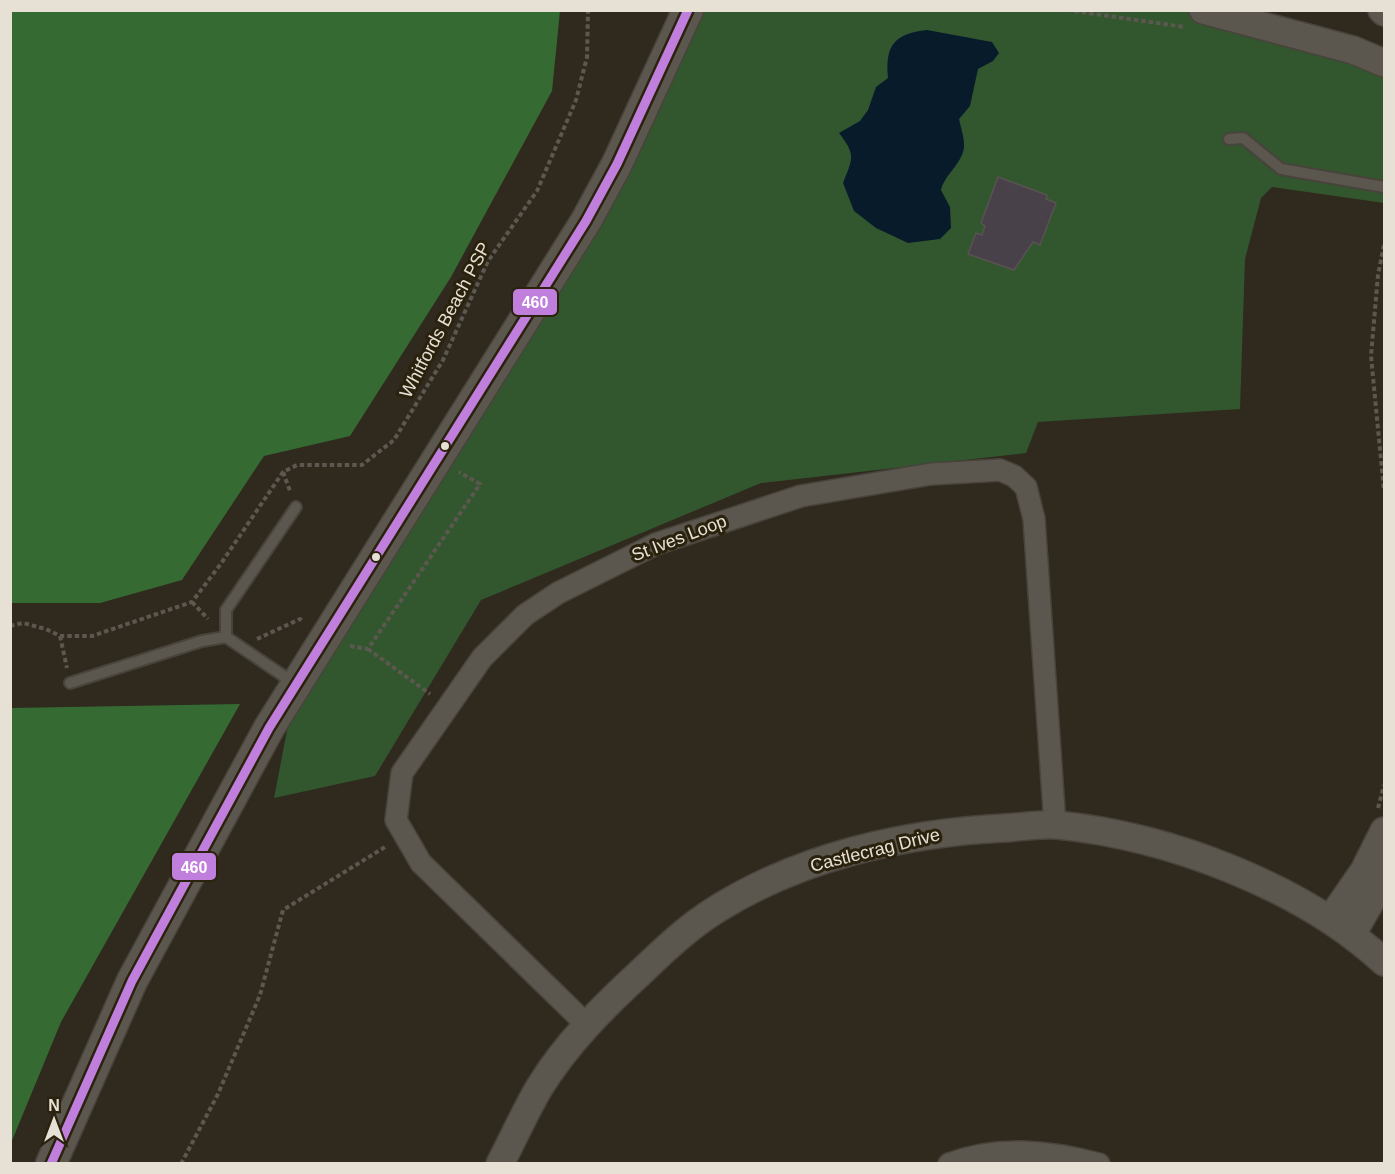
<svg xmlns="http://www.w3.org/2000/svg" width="1395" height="1174" font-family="Helvetica,sans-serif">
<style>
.green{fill:#32572e}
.forest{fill:#356b33}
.water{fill:#081b2b}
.building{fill:#494149;stroke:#585352;stroke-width:1.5}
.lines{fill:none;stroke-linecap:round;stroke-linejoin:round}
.service-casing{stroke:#48433b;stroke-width:14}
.minor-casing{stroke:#48433b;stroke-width:24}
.tertiary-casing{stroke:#48433b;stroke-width:30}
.secondary-casing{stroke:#48433b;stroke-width:33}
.path{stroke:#5c5850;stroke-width:4;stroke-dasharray:4.5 3;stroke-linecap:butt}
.service{stroke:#5b574e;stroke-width:10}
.minor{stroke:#5b574e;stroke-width:21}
.tertiary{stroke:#5b574e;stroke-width:27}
.secondary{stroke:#5b574e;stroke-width:30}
.bus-1-casing{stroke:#2b220e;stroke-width:14}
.bus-1{stroke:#c07fdc;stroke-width:9}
.bus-dot{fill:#e7e1d5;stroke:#2b220e;stroke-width:2}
.labels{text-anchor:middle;stroke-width:6;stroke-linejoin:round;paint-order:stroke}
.street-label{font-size:18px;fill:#e7e1d5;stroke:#2b220e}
.line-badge{stroke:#2b220e;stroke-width:2}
.badge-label{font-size:16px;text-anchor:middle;font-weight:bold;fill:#fff}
</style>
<rect width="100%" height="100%" fill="#2f291e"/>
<path class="green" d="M 688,11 L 1203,11 L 1384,63 L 1384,203 L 1272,187 L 1261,198 L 1245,259 L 1240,409 L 1038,422 L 1026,453 L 761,483 L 481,600 L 375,776 L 274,798 L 296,684 L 617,164 Z"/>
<path class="forest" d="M 10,11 L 560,11 L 552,91 L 451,277 L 350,436 L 264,456 L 182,580 L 100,603 L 11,603 Z
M 240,704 L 61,1022 L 11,1143 L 11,708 Z"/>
<path class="water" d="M 927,30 L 992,42 L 999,53 L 993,61 L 978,69 L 970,106 L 959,119 C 961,128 965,140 964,148 C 961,165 945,174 941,190 L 950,207 L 951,228 L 940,239 L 908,243 L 876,228 L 854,211 L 843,183 C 853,158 856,155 839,133 L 860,121 L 868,110 L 876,87 L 888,78 C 885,45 894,34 927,30 Z"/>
<path class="building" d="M 998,177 L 1047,195 L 1046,199 L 1056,203 L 1040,245 L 1033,242 L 1014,270 L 968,254 L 976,233 L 982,235 L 985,226 L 981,223 Z"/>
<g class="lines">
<g class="service-casing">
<path id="service" d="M 1229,139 L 1243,138 L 1281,169 L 1384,187
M 226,637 L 226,610 L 296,507
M 70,683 L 202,641 L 226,637 L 294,683"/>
</g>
<g class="minor-casing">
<path id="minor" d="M 586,1024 L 421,863 L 396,820 L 402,773 L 482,658 L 525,615 L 558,593 L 656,544 L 801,496 L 931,474 L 1000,470 L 1014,476 L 1026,487 L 1034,519 L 1055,825
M 949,1164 C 998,1145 1049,1151 1099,1164"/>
</g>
<g class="tertiary-casing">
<path id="tertiary" d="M 1203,10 L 1353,50 L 1384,63
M 1382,10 L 1384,12
M 1330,920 L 1364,871 L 1384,831
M 1352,934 L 1384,878
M 500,1164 C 513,1139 525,1112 539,1088 C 566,1044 602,1008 640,973 C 664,950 688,927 717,909 C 802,856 905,833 1004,828 C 1021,827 1040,824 1057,825 C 1169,836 1301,886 1384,962"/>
</g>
<g class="secondary-casing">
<path id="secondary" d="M 51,1164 L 132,981 L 269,728 L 586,221 L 617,164 L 688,10"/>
</g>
<path class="path" d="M 1067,10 L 1185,27
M 1384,245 L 1378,275 L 1371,356 L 1384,491
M 283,472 L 290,491
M 192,602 L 208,619
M 10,626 L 23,623 L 46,629 L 60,636 L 92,636 L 192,602 L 220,565 L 283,472 L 297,465 L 362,465 L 394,440 L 443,360 L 488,261 L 537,191 L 576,100 L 587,57 L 588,10
M 60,636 L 67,668
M 257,639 L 300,619 L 304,622
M 350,646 L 368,649 L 480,484 L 459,472
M 368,649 L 430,694
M 1378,808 L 1384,785
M 181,1164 L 218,1094 L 260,995 L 283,910 L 385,847"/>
<use href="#service" class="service"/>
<use href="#minor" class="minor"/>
<use href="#tertiary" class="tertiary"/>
<use href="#secondary" class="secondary"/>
<g class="bus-1-casing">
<path id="bus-1" d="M 51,1164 L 132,981 L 269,728 L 586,221 L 617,164 L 688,10"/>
</g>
<use href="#bus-1" class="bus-1"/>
</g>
<g class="bus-dot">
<circle cx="445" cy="446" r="5"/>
<circle cx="376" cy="557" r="5"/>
</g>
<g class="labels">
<g class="street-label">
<text transform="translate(445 320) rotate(-62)" y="6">Whitfords Beach PSP</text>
<text transform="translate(679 538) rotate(-21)" y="6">St Ives Loop</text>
<text transform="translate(875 850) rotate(-14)" y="6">Castlecrag Drive</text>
</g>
</g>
<g class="line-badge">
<rect x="512" y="288" width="46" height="28" rx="6" fill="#c07fdc"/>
<rect x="171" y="852" width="46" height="29" rx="6" fill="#c07fdc"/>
</g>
<g class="badge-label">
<text x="535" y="308">460</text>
<text x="194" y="873">460</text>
</g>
<rect width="1395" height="1174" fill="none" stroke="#e7e1d5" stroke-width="24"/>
<g transform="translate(54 1120)" stroke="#2b220e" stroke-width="4.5" paint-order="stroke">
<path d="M0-4.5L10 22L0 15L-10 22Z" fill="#e7e1d5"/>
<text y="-9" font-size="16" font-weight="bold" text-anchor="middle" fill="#e7e1d5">N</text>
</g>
</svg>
